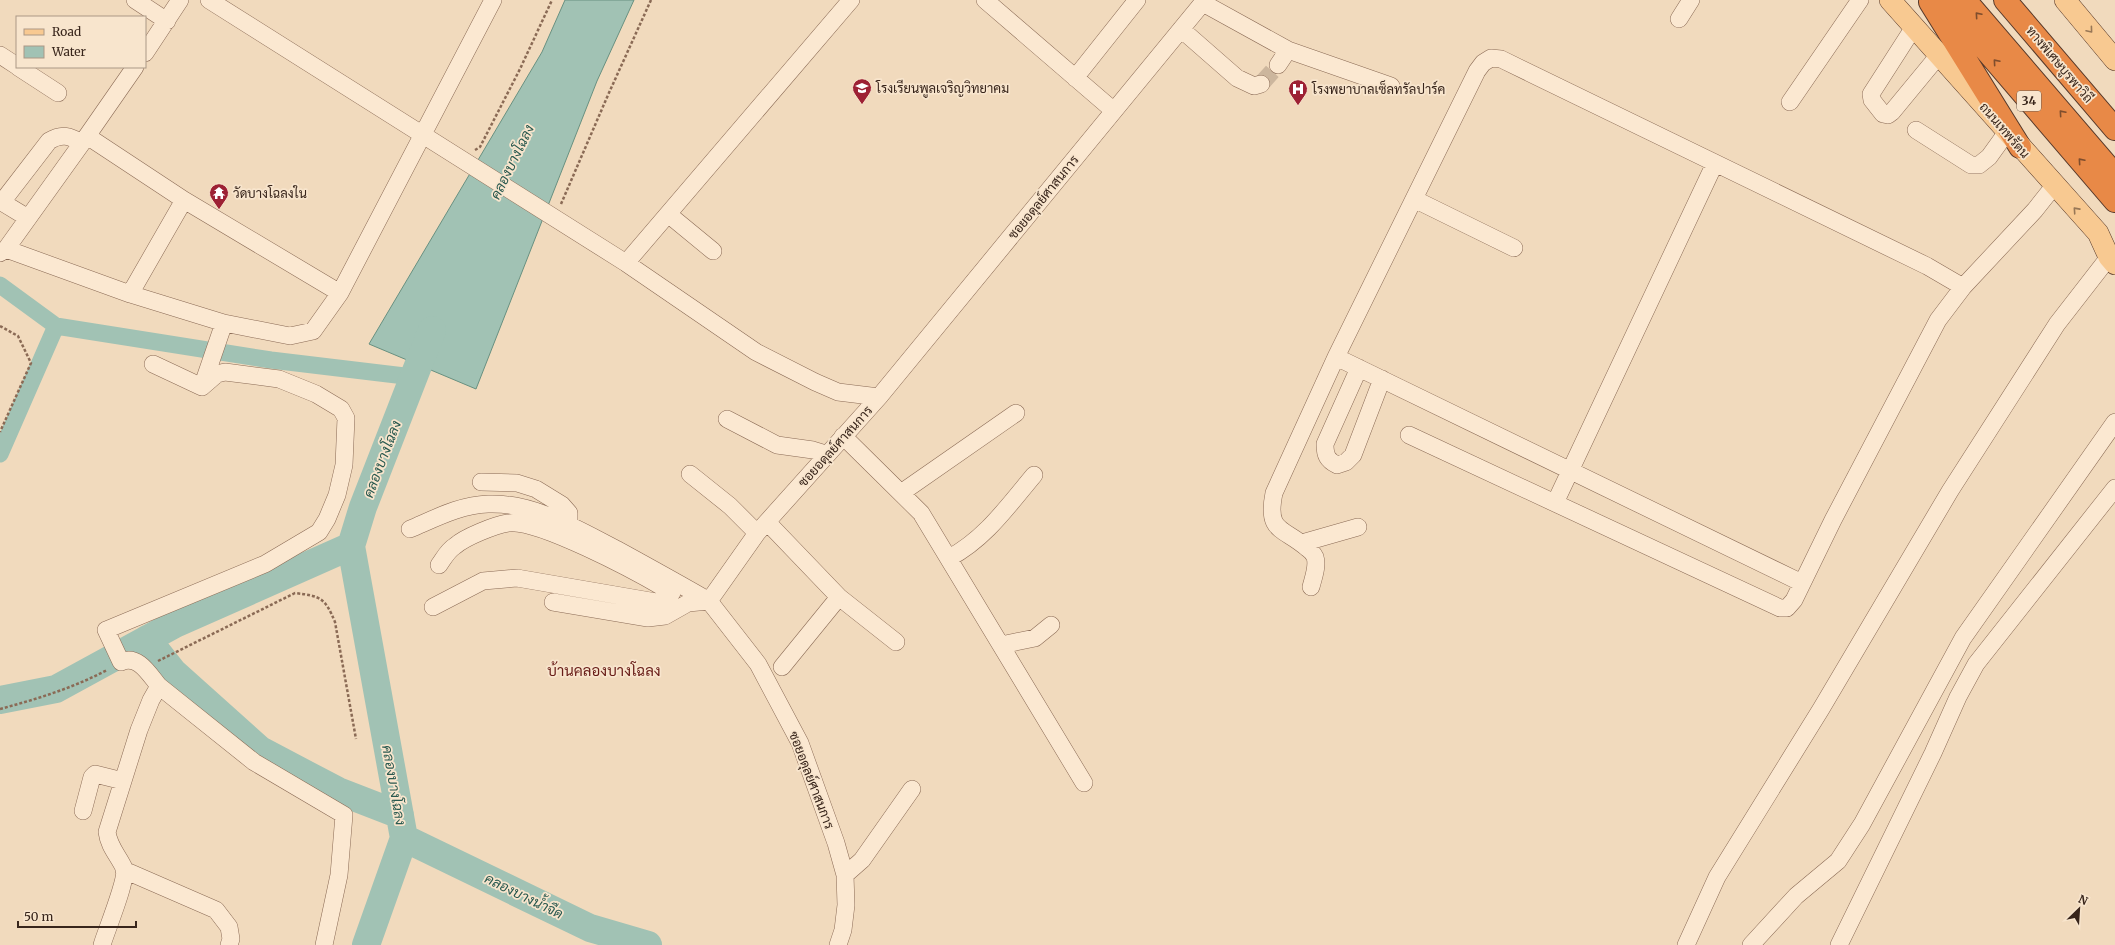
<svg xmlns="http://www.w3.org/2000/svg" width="2115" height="945" font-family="Merriweather,Sarabun,serif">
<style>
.water{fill:#a1c2b4;stroke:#689080}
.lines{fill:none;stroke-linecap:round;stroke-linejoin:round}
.canal{stroke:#a1c2b4;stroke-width:17}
.river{stroke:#a1c2b4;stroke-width:28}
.minor-tunnel{stroke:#ccb69d;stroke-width:17;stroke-dasharray:17 8;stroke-linecap:butt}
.minor-casing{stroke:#8a6a55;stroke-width:18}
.major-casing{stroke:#57392a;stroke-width:22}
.highway-casing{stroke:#57392a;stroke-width:24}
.path{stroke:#8a6a55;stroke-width:2.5;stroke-dasharray:3 2;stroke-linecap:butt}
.minor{stroke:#fbe8d1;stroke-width:17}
.major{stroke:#f8c991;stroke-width:21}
.highway{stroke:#e88947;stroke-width:22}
.oneway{stroke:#7e4d2d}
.oneway2{stroke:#987756}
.labels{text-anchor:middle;stroke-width:3.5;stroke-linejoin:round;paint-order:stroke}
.shield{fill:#f8e5cd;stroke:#725f50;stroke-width:1}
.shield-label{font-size:12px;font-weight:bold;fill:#38251b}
.street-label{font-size:13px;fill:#38251b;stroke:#f8e5cd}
.poi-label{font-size:13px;fill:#38251b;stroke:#f8e5cd;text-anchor:start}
.water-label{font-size:14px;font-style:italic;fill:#29594f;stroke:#f8e5cd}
.quarter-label{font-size:15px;fill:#681c17;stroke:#f8e5cd}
</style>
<rect width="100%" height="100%" fill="#f1dabd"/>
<path class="water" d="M 565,0 L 634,0 L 597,81 L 476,389 L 369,344 L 542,52 Z"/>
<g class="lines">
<path class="canal" d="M 0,285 L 56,326 L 271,360 L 413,377
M 0,454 L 56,326"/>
<path class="river" d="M 147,639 L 173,672 L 260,750 L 338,791 L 400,815
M 0,700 L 56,689 L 175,624 L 351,546
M 404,838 L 590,928 L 648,945
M 366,945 L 404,838 L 351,546 L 363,507 L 432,330"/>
<path class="minor-tunnel" d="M 1261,84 L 1278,65"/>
<g class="minor-casing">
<path id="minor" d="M 135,0 L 167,21
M 209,0 L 626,263 L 756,352 L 815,382 L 838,392 L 879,397
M 985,0 L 1114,111
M 1203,3 L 1288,50 L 1391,86
M 1679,19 L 1691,0
M 1914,27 L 1871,94 L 1872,100 L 1883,114 L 1888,115 L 1892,112 L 1939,55
M 1181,29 L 1237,78 L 1254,86 L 1261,84
M 145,53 L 180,0
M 0,55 L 17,66
M 1278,65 L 1288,50
M 18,67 L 58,93
M 1075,78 L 1137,0
M 1790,102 L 1860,0
M 1916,130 L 1971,165 L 1979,165 L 1989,157 L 2007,132
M 87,136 L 135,67
M 1414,199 L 1514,248
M 0,201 L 28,218
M 2,202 L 49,141 C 62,133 70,136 82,143
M 668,214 L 713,251
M 6,249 L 87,136 L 184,200 L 340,293
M 0,253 L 6,249 L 130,294 L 224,323 L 290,336 L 313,331 L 340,293 L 493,0
M 626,263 L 851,0
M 130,294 L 184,200
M 1336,357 L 1802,583
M 153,364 L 202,387
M 1359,368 L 1325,444 C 1325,455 1327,460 1337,465 L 1346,462 L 1353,455 L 1382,379
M 727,419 L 777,445 L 813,450 L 826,454
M 1409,435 L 1780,608 L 1787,608 L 1794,600 L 1833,520 L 1938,320 L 1963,287 L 2035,210 L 2054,186
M 843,436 L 921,513 L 1084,783
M 690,474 L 730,506 L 757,533
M 481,482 L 517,483 L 536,489 L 562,505 L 569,513 L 569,525
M 901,493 L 1016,413
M 1555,503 L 1715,163
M 767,522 L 839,597 L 896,642
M 410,529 C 436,518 460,505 488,504 C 533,502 577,529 616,549 C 647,566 678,583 709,601
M 1302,543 L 1358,527
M 949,558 C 985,539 1008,506 1034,475
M 439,565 C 444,558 448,550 455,546 C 465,537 495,525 508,523 C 538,519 635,571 664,588
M 1311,587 C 1313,579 1318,566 1315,557 C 1313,553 1310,550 1307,548 C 1283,527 1266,533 1274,493 L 1336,357 L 1477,71 L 1483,63 L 1491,58 L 1501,59 L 1927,266 L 1963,287
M 553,602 L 648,618 L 665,616 L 688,603 L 709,601
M 433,607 L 483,581 L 517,578 L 656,602 L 661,601 L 672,593
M 1001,645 L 1035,638 L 1051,625
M 782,667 L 839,597
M 159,686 L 254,762 L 344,815 L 339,875 L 324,945
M 83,811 L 92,777 L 95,774 L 123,781
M 124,870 L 216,910 L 229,927 L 231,939 L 229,945
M 845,875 L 862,860 L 912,789
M 102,945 C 106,931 128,879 124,868 C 118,855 109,847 107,832 L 139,730 L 151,700 L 159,686 C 149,674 138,654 121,662 L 106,630 L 265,564 L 319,532 L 327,519 L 337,495 L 344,465 L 346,418 L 341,409 L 316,394 L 279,379 L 225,372 L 217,374 L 202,387 L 224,323
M 838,945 L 843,930 L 846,905 L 845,875 L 836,843 L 800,743 L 758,664 L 709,601 L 757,533 L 879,397 L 1205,0
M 1686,945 L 1717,877 L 1821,709 L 1950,491 L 2057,324 L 2109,257
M 1751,945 L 1796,896 L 1838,861 L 1862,824 L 1963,638 L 2115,422
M 1839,945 L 1933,753 L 1958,697 L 1976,664 L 2115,488"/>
</g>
<g class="major-casing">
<path id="major" d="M 1890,0 L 2098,233 L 2109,257 L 2115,264
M 2065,0 L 2115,60"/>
</g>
<g class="highway-casing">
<path id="highway" d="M 1943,0 L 2115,201
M 1965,0 L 2115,175
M 2005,0 L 2115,129
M 1930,2 L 2020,147"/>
</g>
<path class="path" d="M 475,150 L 480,147 L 520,69 L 552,0
M 561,204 L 608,95 L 651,0
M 0,326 L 18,336 L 31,363 L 0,432
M 158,661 L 295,593 C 321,596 325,598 335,622 L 356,739
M 0,709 C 37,699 73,688 107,670"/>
<use href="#minor" class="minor"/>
<use href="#major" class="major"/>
<use href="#highway" class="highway"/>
</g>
<defs><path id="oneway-chevron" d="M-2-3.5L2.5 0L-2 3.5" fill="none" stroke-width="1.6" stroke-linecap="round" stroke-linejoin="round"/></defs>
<g class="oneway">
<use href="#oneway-chevron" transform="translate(1978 15) rotate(-131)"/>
<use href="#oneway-chevron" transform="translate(1996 62) rotate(-131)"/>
<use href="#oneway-chevron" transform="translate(2062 113) rotate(-131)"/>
<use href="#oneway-chevron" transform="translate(2081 161) rotate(-131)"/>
</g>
<g class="oneway2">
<use href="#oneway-chevron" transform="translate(2090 30) rotate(50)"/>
<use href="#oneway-chevron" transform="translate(2076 210) rotate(-132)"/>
</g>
<defs>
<g id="school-pin" transform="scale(1)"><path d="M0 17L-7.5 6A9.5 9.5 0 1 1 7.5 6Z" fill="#9d2134" stroke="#f8e5cd"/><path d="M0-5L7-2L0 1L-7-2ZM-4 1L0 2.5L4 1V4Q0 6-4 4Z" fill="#fff"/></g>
<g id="hospital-pin" transform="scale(1)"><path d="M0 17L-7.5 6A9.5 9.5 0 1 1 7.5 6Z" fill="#9d2134" stroke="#f8e5cd"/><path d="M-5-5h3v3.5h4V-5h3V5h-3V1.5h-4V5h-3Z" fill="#fff"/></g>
<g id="temple-pin" transform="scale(1)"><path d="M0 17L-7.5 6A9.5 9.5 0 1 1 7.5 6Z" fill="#9d2134" stroke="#f8e5cd"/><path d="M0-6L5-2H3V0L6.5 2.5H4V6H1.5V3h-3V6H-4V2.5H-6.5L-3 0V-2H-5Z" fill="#fff"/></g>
</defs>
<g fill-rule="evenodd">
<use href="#school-pin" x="862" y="88"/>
<use href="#hospital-pin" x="1298" y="89"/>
<use href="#temple-pin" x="219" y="193"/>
</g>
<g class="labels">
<rect class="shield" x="2017" y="91" width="24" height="20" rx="3"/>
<g class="shield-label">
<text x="2029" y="105">34</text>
</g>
<g class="street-label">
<text transform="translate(2060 64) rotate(50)" y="5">ทางพิเศษบูรพาวิถี</text>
<text transform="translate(2005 130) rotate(49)" y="5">ถนนเทพรัตน</text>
<text transform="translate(1043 197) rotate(-51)" y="5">ซอยอดุลย์ศาสนการ</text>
<text transform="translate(835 446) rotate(-48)" y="5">ซอยอดุลย์ศาสนการ</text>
<text transform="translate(812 780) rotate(69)" y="5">ซอยอดุลย์ศาสนการ</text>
</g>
<g class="poi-label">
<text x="876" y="93">โรงเรียนพูลเจริญวิทยาคม</text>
<text x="1312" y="94">โรงพยาบาลเซ็ลทรัลปาร์ค</text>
<text x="233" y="198">วัดบางโฉลงใน</text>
</g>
<g class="water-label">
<text transform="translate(512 162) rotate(-64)" y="5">คลองบางโฉลง</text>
<text transform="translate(382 459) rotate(-69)" y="5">คลองบางโฉลง</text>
<text transform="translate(394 785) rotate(80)" y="5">คลองบางโฉลง</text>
<text transform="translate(524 896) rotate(26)" y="5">คลองบางน้ำจืด</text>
</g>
<g class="quarter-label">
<text x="604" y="676">บ้านคลองบางโฉลง</text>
</g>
</g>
<rect x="16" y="16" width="130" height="52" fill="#f8e5cd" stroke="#ab9886"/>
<rect x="24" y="29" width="20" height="6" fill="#f8c991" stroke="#ab9886"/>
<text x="52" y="36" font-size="12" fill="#38251b">Road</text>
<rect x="24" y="46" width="20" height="12" fill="#a1c2b4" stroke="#ab9886"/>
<text x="52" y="56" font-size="12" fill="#38251b">Water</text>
<g transform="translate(2079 909) rotate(25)" stroke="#f8e5cd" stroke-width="3" paint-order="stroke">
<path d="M0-3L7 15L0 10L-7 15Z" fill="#38251b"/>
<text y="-6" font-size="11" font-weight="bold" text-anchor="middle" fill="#38251b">N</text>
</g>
<path d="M18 921v6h118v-6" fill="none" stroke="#38251b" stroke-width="2"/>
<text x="24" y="921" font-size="12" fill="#38251b" stroke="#f8e5cd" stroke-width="3" paint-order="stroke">50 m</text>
</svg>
